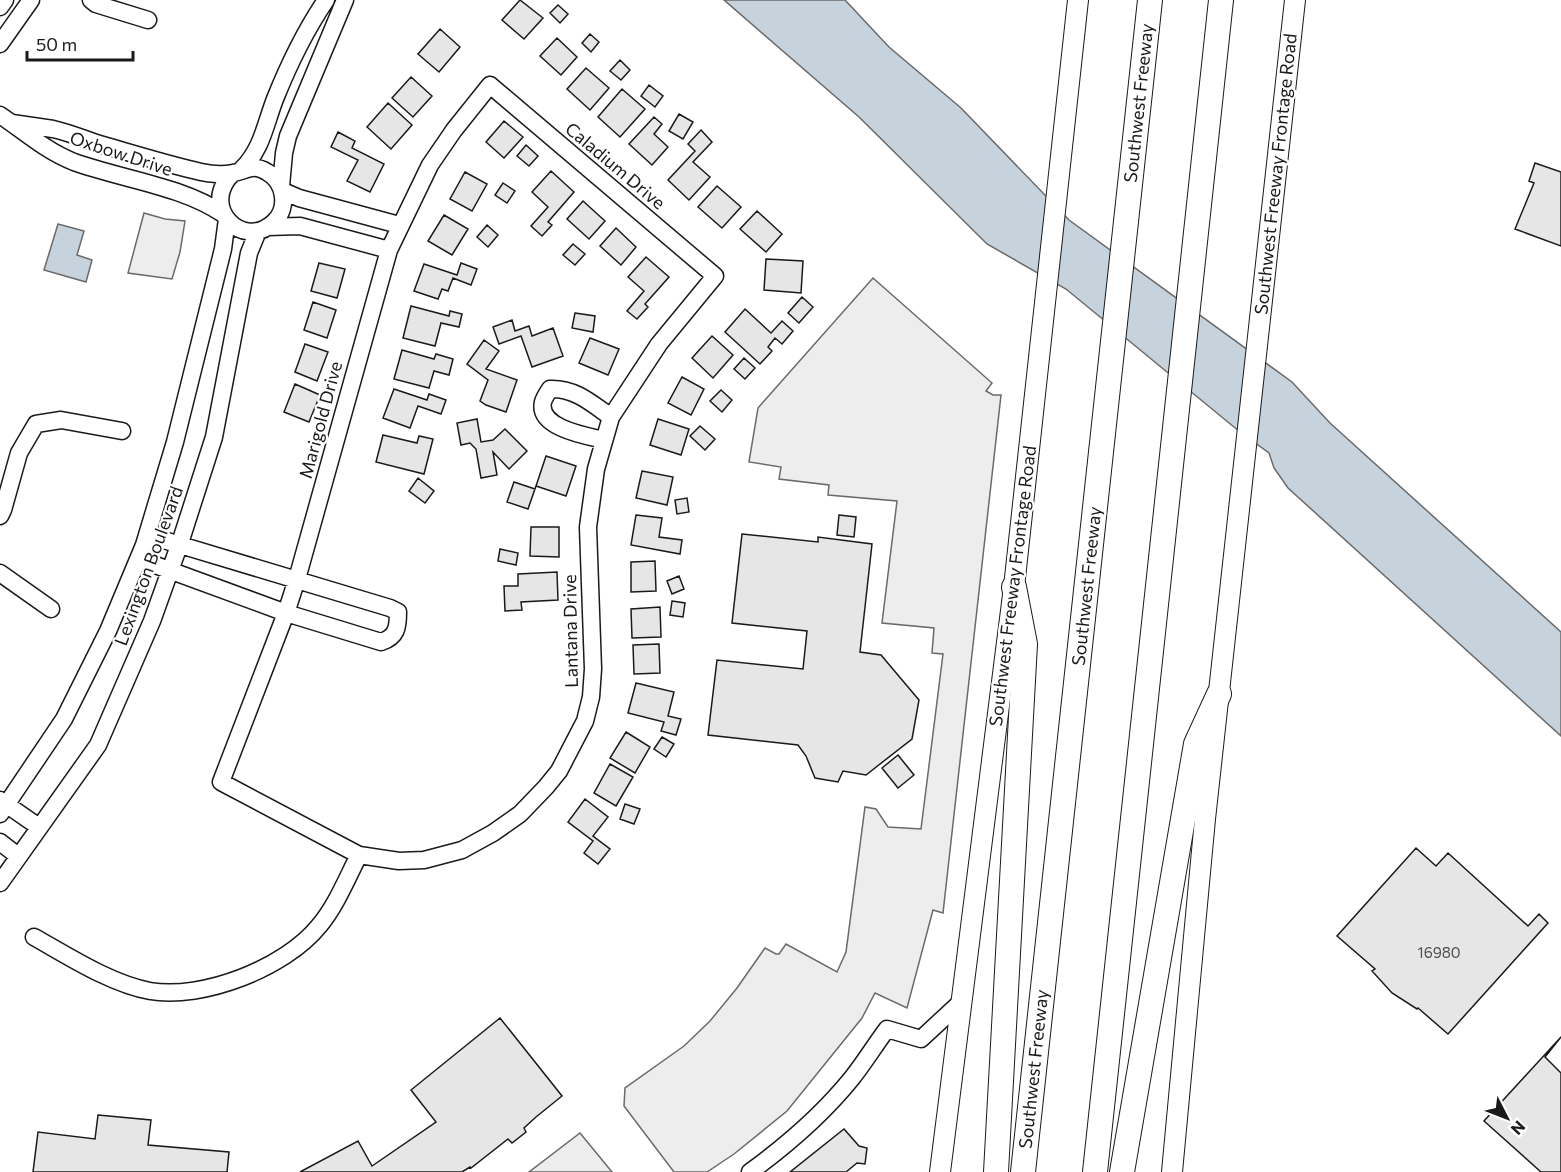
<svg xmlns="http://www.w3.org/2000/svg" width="1561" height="1172" font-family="Commissioner,sans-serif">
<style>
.parking{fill:#ededed;stroke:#6a6a6a;stroke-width:1.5}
.water{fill:#c6d2dc;stroke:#6a6a6a;stroke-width:1.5}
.building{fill:#e6e6e6;stroke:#1a1a1a;stroke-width:1.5}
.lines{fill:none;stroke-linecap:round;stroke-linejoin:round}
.minor-casing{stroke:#1a1a1a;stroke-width:19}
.major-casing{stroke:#1a1a1a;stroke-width:22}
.highway-casing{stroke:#1a1a1a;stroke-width:26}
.minor{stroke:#fff;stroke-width:16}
.major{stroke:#fff;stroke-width:20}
.highway{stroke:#fff;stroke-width:24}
.labels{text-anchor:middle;stroke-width:4.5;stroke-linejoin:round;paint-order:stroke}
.number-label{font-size:15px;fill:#4d4d4d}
.street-label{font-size:18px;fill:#1a1a1a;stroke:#fff}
</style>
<rect width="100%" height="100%" fill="#fff"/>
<path class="parking" d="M 144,213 L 165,219 L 185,221 L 180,252 L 172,279 L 128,273 Z
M 873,278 L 992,383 L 986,391 L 993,395 L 1001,395 L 943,913 L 933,910 L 907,1008 L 875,993 L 862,1018 L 787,1111 L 734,1154 L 707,1172 L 674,1172 L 624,1106 L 625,1088 L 684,1046 L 710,1021 L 737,988 L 765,948 L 776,954 L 779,954 L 786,944 L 837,972 L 846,952 L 865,807 L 876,809 L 888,827 L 921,829 L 943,654 L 932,653 L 934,628 L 882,623 L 897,501 L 828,495 L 829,485 L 779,479 L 781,467 L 749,462 L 758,408 Z
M 580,1133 L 612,1172 L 529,1172 Z"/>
<path class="water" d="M 724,0 L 845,0 L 889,47 L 961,108 L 1069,220 L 1292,382 L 1330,423 L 1561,632 L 1561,736 L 1288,488 L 1274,468 L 1269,453 L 1240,432 L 1066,289 L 987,244 L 859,117 Z
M 58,224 L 84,231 L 77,255 L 92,260 L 86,282 L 44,270 Z"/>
<path class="building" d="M 520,0 L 543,18 L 524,39 L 502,20 Z
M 558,5 L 568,14 L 560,23 L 550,13 Z
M 440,29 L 460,47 L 439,72 L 418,54 Z
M 590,34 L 599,42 L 591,52 L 582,43 Z
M 557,38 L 577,57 L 561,75 L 540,56 Z
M 620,60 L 630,70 L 621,80 L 610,71 Z
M 586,68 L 609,88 L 590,110 L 567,89 Z
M 411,77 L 432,96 L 413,117 L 392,98 Z
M 649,85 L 663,96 L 655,107 L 641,96 Z
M 622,89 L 645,109 L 620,137 L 598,117 Z
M 388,103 L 412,125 L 391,149 L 367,127 Z
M 679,114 L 693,122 L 683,139 L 669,131 Z
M 654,117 L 662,124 L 654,134 L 668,147 L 652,165 L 629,144 Z
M 504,121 L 523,137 L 504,158 L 486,142 Z
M 701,130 L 712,142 L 693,162 L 710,177 L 689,200 L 668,180 L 695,151 L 688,144 Z
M 338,132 L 355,141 L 352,148 L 384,164 L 370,192 L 347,181 L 358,160 L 331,147 Z
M 526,145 L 538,156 L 529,166 L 517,156 Z
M 1535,163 L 1561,172 L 1561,246 L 1515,229 L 1534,183 L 1529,181 Z
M 551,171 L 574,192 L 548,222 L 552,225 L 542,236 L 531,226 L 548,207 L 532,192 Z
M 465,172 L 487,184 L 472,211 L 450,199 Z
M 503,183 L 515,191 L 507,203 L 495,195 Z
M 717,186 L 741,207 L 722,228 L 698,207 Z
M 583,201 L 605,221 L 589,239 L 567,219 Z
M 757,211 L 782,234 L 766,252 L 740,229 Z
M 444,215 L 468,229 L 452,255 L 428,241 Z
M 487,225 L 498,235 L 488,247 L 477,237 Z
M 616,228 L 636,247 L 621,265 L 600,246 Z
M 573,244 L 585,254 L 575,265 L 563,255 Z
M 646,257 L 669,277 L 645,304 L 648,307 L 637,319 L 627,311 L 644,291 L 628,277 Z
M 766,259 L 803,261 L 801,293 L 764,290 Z
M 319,263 L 345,269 L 337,298 L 311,291 Z
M 461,263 L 477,269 L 471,285 L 453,278 L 448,291 L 442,289 L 438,299 L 414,291 L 424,264 L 457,275 Z
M 802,297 L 813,307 L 799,323 L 788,313 Z
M 313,302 L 336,310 L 327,338 L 304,330 Z
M 411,306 L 449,316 L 450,311 L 462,314 L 459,327 L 441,323 L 435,346 L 403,338 Z
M 745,309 L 771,333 L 782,321 L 793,331 L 782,344 L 775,338 L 768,347 L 772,351 L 760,364 L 725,332 Z
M 575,313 L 595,316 L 593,332 L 572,328 Z
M 512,320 L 515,331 L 529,326 L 532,336 L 553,328 L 563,356 L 532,367 L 521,336 L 499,344 L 493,327 Z
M 712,336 L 733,355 L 713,378 L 692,358 Z
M 590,338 L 619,349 L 608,375 L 579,363 Z
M 484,340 L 499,351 L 486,369 L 517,380 L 506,412 L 486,405 L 480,401 L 488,380 L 467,364 Z
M 305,344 L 328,352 L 317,381 L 295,372 Z
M 402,350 L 434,359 L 436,354 L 453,359 L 449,375 L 434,371 L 429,388 L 394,379 Z
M 744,358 L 755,368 L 745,379 L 734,369 Z
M 682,377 L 704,389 L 691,415 L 668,403 Z
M 295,384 L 320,395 L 309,422 L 284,412 Z
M 394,389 L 427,400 L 429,394 L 446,400 L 441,414 L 418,406 L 410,428 L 383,418 Z
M 721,390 L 732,400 L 722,412 L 710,401 Z
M 477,419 L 481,442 L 493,440 L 505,429 L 527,451 L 509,469 L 493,452 L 497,475 L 481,478 L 476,449 L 470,443 L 461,445 L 457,423 Z
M 658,419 L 689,429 L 681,455 L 650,445 Z
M 700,426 L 715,439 L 705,450 L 690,436 Z
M 383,435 L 417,443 L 419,436 L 433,439 L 424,474 L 376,462 Z
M 546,456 L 576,466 L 566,496 L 536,486 L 528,509 L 507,502 L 514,482 L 535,489 Z
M 642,471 L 673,477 L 667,505 L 636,498 Z
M 418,478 L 434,491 L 425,503 L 409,491 Z
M 687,498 L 689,512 L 677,514 L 675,500 Z
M 636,515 L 662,518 L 659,537 L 682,540 L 680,554 L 631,545 Z
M 839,515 L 856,517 L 854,537 L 837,535 Z
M 531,527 L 559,527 L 559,557 L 530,556 Z
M 742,534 L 818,542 L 818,537 L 872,544 L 860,652 L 881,655 L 919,700 L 912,739 L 866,775 L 843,771 L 838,782 L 815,778 L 806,756 L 798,745 L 708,735 L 717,660 L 803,669 L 807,631 L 732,623 Z
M 500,549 L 518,553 L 516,565 L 498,561 Z
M 655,561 L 656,591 L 631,592 L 631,562 Z
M 557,572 L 558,600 L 521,602 L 522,610 L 505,611 L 504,586 L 518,586 L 518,574 Z
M 679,576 L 684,589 L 672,594 L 667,581 Z
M 672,601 L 685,603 L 683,617 L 670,615 Z
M 660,607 L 661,637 L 632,638 L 631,609 Z
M 659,644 L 660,673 L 634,674 L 633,645 Z
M 636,683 L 674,692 L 668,716 L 681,719 L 676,735 L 661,731 L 664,722 L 628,713 Z
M 626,732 L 650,747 L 635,773 L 610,758 Z
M 662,737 L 674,744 L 666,757 L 654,749 Z
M 898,755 L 914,775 L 898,788 L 882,768 Z
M 610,764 L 633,777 L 616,806 L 594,793 Z
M 585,799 L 608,817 L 593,836 L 610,849 L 598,864 L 584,853 L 593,841 L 568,822 Z
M 625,804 L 640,809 L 634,824 L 620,819 Z
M 1416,848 L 1436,866 L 1448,853 L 1528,926 L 1539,914 L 1548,923 L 1448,1034 L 1418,1008 L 1417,1009 L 1392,993 L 1372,971 L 1375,969 L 1337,936 Z
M 500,1018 L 562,1096 L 536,1117 L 524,1128 L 526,1132 L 512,1143 L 508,1139 L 471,1168 L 470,1167 L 462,1172 L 300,1172 L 358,1141 L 372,1166 L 436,1122 L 411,1090 Z
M 1561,1037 L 1545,1057 L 1561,1073 L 1561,1172 L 1541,1172 L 1484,1121 Z
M 98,1115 L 151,1120 L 148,1145 L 229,1152 L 227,1172 L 33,1172 L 38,1132 L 95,1139 Z
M 844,1129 L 859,1146 L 867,1148 L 865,1164 L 857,1163 L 846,1172 L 790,1172 Z"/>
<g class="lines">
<g class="minor-casing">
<path id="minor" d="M 91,0 L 96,4 L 148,20
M 0,7 L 5,0
M 0,44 L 31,0
M 490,85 L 715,276 L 659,344 L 611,417 L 596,469 L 588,527 L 593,669 L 591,697 L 585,721 L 559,771 L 546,787 L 520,814 L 493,833 L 462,850 L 424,860 L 399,861 L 359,855 L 221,782 L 286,613 L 297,579 L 389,250 L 430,165 L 454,130 Z
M 0,115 C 25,132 46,151 74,162 C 121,179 182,186 223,214
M 12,123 C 25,125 39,127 53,129 C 67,132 82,138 96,143 C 131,153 166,164 201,172 C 210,174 224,175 233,173 C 247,171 252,163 267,172 C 285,182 289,208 274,222 C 243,252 198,206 233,173
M 242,169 C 262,149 265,125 275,99 C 289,64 305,31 326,0
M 281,186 L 284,153 L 288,136 L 345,0
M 283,191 L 299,198 L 399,225
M 267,227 L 300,226 L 389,250
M 604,440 C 587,436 537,428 543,402 C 544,398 548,392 550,389 C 575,388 591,403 611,417
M 0,516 L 3,510 L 19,453 L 36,424 L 61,420 L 122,431
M 139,559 L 286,613 L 381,642 C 397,637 398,627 398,612 L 390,608 L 147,535
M 0,573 L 51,609
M 0,800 L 39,827
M 0,814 L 64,719 L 108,631 L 144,545 L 175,442 L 223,249 L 227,219
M 0,842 L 18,856
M 0,883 L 98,745 L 152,621 L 181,540 L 214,437 L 249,253 L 258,231
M 34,937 C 68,956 111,984 150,991 C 203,1000 285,968 319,926 C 336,906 347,878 359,855
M 750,1172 C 787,1145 823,1114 852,1078 C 864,1063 875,1045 887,1029 L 921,1039 L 962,1001"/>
</g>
<g class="major-casing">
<path id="major" d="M 940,1172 L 1014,587 L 1078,0
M 1172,1172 L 1205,819 L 1295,0"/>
</g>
<g class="highway-casing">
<path id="highway" d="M 996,1172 L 1025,644 L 1014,587
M 1023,1172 L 1150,0
M 1095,1172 L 1221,0
M 1122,1172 L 1196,744 L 1219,694"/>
</g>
<use href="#minor" class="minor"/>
<use href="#major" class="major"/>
<use href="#highway" class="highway"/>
</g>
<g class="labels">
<g class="number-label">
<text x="1439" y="958">16980</text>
</g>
<g class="street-label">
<text transform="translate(1139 103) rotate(-84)" y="6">Southwest Freeway</text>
<text transform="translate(121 154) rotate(18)" y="6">Oxbow Drive</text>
<text transform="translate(615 166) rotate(40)" y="6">Caladium Drive</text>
<text transform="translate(1276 174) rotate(-84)" y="6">Southwest Freeway Frontage Road</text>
<text transform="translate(321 420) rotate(-75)" y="6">Marigold Drive</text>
<text transform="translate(149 566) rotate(-70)" y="6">Lexington Boulevard</text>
<text transform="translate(1013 586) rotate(-83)" y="6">Southwest Freeway Frontage Road</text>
<text transform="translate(1087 586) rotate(-84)" y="6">Southwest Freeway</text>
<text transform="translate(571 631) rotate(-91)" y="6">Lantana Drive</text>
<text transform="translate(1034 1069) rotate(-84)" y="6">Southwest Freeway</text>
</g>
</g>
<g transform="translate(1507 1118) rotate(132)" stroke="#ffffff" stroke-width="4.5" paint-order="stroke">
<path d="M0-4.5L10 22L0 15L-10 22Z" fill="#1a1a1a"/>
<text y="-9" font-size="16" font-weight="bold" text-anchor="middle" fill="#1a1a1a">N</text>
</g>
<path d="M27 51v9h106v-9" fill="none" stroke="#1a1a1a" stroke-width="3"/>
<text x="36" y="51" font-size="18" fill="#1a1a1a" stroke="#ffffff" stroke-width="4.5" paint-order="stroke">50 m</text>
</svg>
